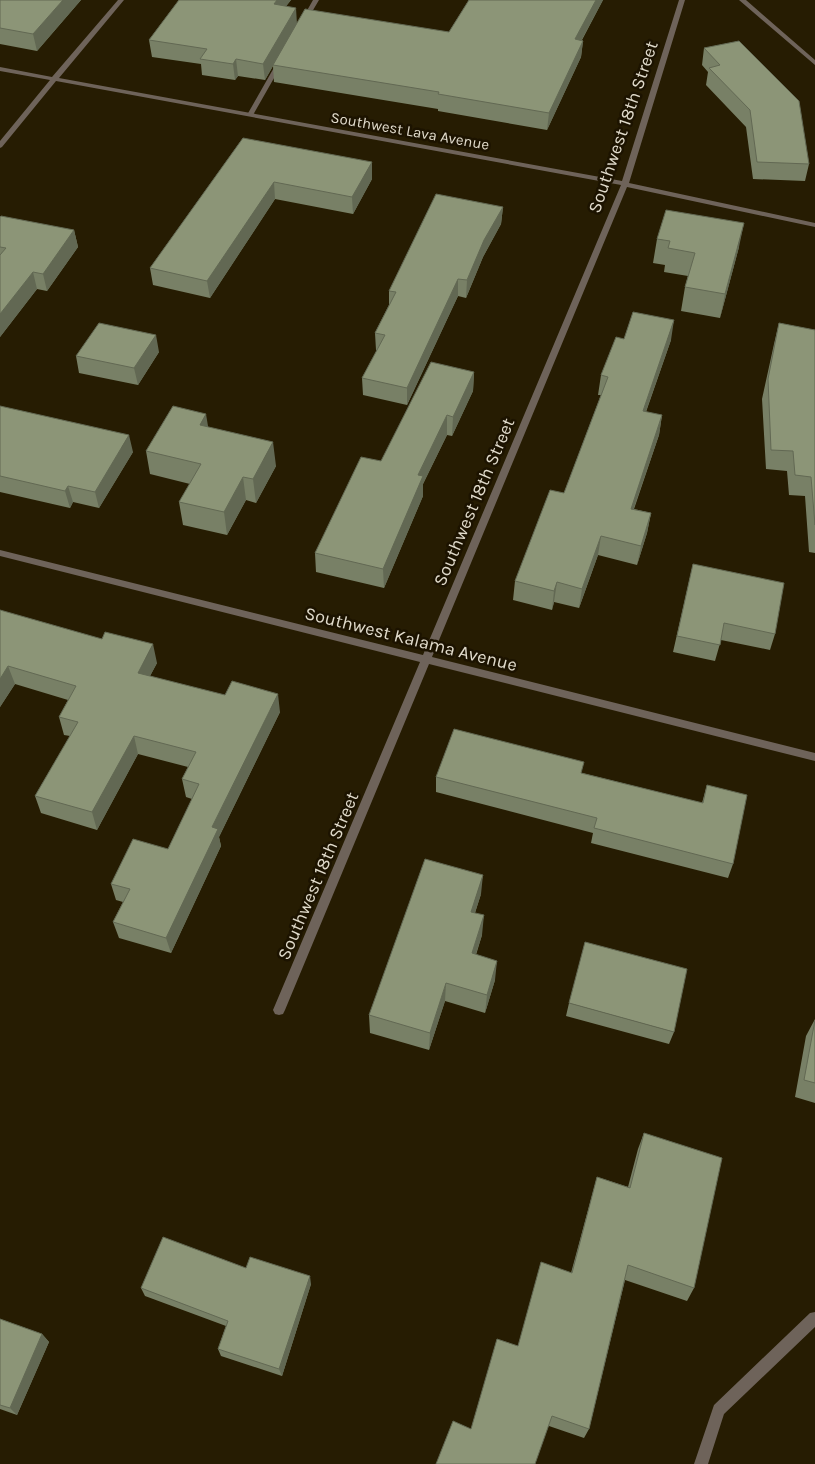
<svg xmlns="http://www.w3.org/2000/svg" width="815" height="1464" font-family="Karla,sans-serif">
<style>
.lines{fill:none;stroke-linecap:round;stroke-linejoin:round}
.service{fill:#6e635a;fill-rule:evenodd}
.minor{fill:#6e635a;fill-rule:evenodd}
.wall{fill:#788066}
.shaded-wall{fill:#626853}
.building{fill:#8c9577;stroke:#626853}
.labels{text-anchor:middle;stroke-width:5;stroke-linejoin:round;paint-order:stroke}
.far-street-label{font-size:15px;fill:#e1dbcb;stroke:#1c1300}
.street-label{font-size:18px;fill:#e1dbcb;stroke:#1c1300}
</style>
<rect width="100%" height="100%" fill="#261c02"/>
<g class="lines">
<path class="service" d="M 313,0 L 319,0 L 306,22 L 302,22 L 301,21 Z
M 279,62 L 282,64 L 253,115 L 248,116 L 247,115 L 276,64 Z"/>
<path class="minor" d="M 118,0 L 124,0 L 59,78 L 622,181 L 679,0 L 685,0 L 629,183 L 815,223 L 815,227 L 627,187 L 432,657 L 815,753 L 815,761 L 429,664 L 285,1010 L 283,1014 L 279,1015 L 275,1014 L 273,1010 L 420,662 L 0,556 L 0,550 L 423,655 L 621,185 L 56,81 L 2,147 L 0,148 L 0,141 L 50,80 L 0,71 L 0,67 L 52,77 Z
M 739,0 L 746,0 L 815,60 L 815,65 Z
M 815,1312 L 815,1327 L 724,1414 L 708,1464 L 694,1464 L 714,1405 L 810,1313 Z"/>
</g>
<path class="wall" d="M 0,0 L 81,0 L 37,51 L 0,44 Z
M 179,0 L 291,0 L 286,6 L 297,24 L 449,32 L 469,0 L 603,0 L 582,40 L 583,41 L 581,57 L 547,130 L 438,111 L 438,109 L 274,82 L 273,66 L 265,80 L 238,76 L 235,80 L 202,75 L 201,64 L 152,57 L 149,40 Z
M 739,41 L 809,164 L 805,181 L 753,179 L 746,127 L 706,85 L 708,72 L 702,65 L 704,48 Z
M 243,138 L 372,179 L 353,214 L 275,199 L 210,298 L 153,285 L 150,268 Z
M 503,207 L 501,224 L 483,257 L 466,298 L 458,296 L 407,405 L 363,395 L 362,378 L 377,350 L 376,350 L 375,333 L 389,305 L 389,291 Z
M 0,217 L 74,230 L 78,247 L 47,291 L 37,289 L 0,337 Z
M 657,239 L 739,247 L 720,318 L 681,311 L 685,287 L 688,276 L 664,272 L 665,265 L 653,263 Z
M 779,323 L 815,330 L 815,553 L 809,552 L 805,496 L 789,495 L 787,471 L 766,469 L 762,399 L 774,344 Z
M 624,339 L 671,340 L 646,412 L 662,415 L 659,435 L 634,509 L 651,513 L 647,533 L 637,565 L 598,555 L 579,608 L 554,602 L 552,610 L 513,600 L 515,581 L 564,493 L 601,395 L 598,395 L 601,375 Z
M 159,352 L 138,385 L 79,373 L 76,356 Z
M 474,372 L 473,391 L 452,436 L 447,435 L 423,484 L 423,496 L 384,588 L 316,572 L 315,553 L 381,461 Z
M 0,406 L 133,452 L 99,508 L 73,502 L 70,508 L 0,492 Z
M 208,427 L 276,466 L 256,503 L 246,500 L 227,535 L 183,525 L 179,502 L 190,484 L 150,474 L 146,451 Z
M 693,564 L 775,634 L 770,650 L 721,640 L 715,661 L 673,652 Z
M 0,610 L 157,663 L 150,676 L 280,712 L 219,837 L 221,846 L 171,953 L 119,938 L 113,922 L 123,902 L 116,900 L 111,884 L 168,849 L 192,799 L 186,797 L 182,779 L 188,767 L 138,754 L 97,830 L 41,813 L 35,796 L 70,736 L 64,735 L 59,717 L 68,700 L 15,684 L 0,707 Z
M 582,773 L 702,803 L 707,785 L 733,864 L 728,878 L 591,843 L 593,833 L 436,792 L 436,777 Z
M 481,894 L 475,913 L 482,935 L 476,955 L 495,980 L 485,1013 L 445,1001 L 429,1050 L 370,1033 L 369,1015 Z
M 569,1003 L 674,1032 L 669,1044 L 566,1016 Z
M 815,1019 L 815,1103 L 795,1097 L 806,1036 Z
M 644,1133 L 694,1288 L 687,1301 L 625,1280 L 589,1429 L 584,1438 L 549,1426 L 471,1429 L 518,1346 L 571,1273 L 597,1177 L 628,1187 L 638,1149 Z
M 246,1268 L 311,1284 L 282,1376 L 221,1356 L 218,1349 L 226,1326 L 145,1296 L 141,1288 Z
M 0,1319 L 42,1334 L 49,1342 L 17,1415 L 0,1409 Z"/>
<path class="shaded-wall" d="M 63,0 L 81,0 L 37,51 L 33,34 Z
M 277,0 L 291,0 L 275,21 L 274,4 Z
M 596,0 L 603,0 L 573,56 L 575,39 Z
M 296,8 L 297,24 L 265,80 L 263,64 Z
M 583,41 L 581,57 L 547,130 L 549,113 Z
M 236,59 L 238,76 L 235,80 L 233,64 Z
M 372,162 L 372,179 L 353,214 L 352,197 Z
M 274,182 L 275,199 L 210,298 L 207,281 Z
M 503,207 L 501,224 L 483,257 L 466,298 L 467,280 L 484,240 Z
M 744,223 L 739,247 L 720,318 L 725,294 Z
M 74,230 L 78,247 L 47,291 L 43,274 Z
M 33,272 L 37,289 L 0,337 L 0,314 Z
M 458,279 L 458,296 L 407,405 L 407,388 Z
M 674,320 L 671,340 L 639,431 L 643,411 Z
M 156,335 L 159,352 L 138,385 L 134,368 Z
M 474,372 L 473,391 L 452,436 L 453,417 Z
M 206,414 L 210,438 L 200,425 Z
M 447,415 L 447,435 L 423,484 L 423,496 L 384,588 L 383,569 L 418,475 Z
M 662,415 L 659,435 L 627,528 L 631,509 Z
M 129,435 L 133,452 L 99,508 L 95,492 Z
M 273,442 L 276,466 L 256,503 L 253,479 Z
M 243,477 L 246,500 L 227,535 L 224,512 Z
M 68,486 L 73,502 L 70,508 L 65,491 Z
M 651,513 L 647,533 L 637,565 L 641,546 Z
M 601,536 L 598,555 L 579,608 L 582,589 Z
M 557,582 L 554,602 L 552,610 L 554,591 Z
M 153,644 L 157,663 L 142,691 L 138,673 Z
M 8,666 L 15,684 L 0,707 L 0,679 Z
M 278,694 L 280,712 L 219,837 L 221,846 L 171,953 L 166,938 L 212,827 Z
M 134,736 L 138,754 L 97,830 L 92,812 Z
M 483,875 L 481,894 L 469,931 L 471,912 Z
M 484,915 L 482,935 L 470,972 L 472,953 Z
M 497,961 L 495,980 L 485,1013 L 487,995 Z
M 446,983 L 445,1001 L 429,1050 L 430,1033 Z
M 310,1276 L 311,1284 L 282,1376 L 279,1369 Z
M 42,1334 L 49,1342 L 17,1415 L 10,1408 Z"/>
<path class="building" d="M 0,0 L 63,0 L 33,34 L 0,28 Z
M 179,0 L 277,0 L 274,4 L 296,8 L 263,64 L 236,59 L 233,64 L 200,59 L 207,49 L 149,40 Z
M 469,0 L 596,0 L 575,39 L 583,41 L 549,113 L 438,94 L 439,92 L 273,65 L 305,9 L 449,32 Z
M 739,41 L 799,101 L 809,164 L 757,162 L 750,110 L 709,68 L 720,65 L 704,48 Z
M 243,138 L 372,162 L 352,197 L 274,182 L 207,281 L 150,268 Z
M 436,194 L 503,207 L 484,240 L 467,280 L 458,279 L 407,388 L 362,378 L 385,335 L 375,333 L 396,292 L 389,291 Z
M 666,210 L 744,223 L 725,294 L 685,287 L 695,253 L 668,248 L 670,241 L 657,239 Z
M 1,216 L 74,230 L 43,274 L 33,272 L 0,314 L 0,255 L 6,248 L 0,247 L 0,217 Z
M 633,312 L 674,320 L 643,411 L 662,415 L 631,509 L 651,513 L 641,546 L 601,536 L 582,589 L 557,582 L 554,591 L 515,581 L 550,490 L 564,493 L 608,377 L 601,375 L 616,337 L 624,339 Z
M 99,323 L 156,335 L 134,368 L 76,356 Z
M 779,323 L 815,330 L 815,525 L 811,477 L 795,475 L 793,451 L 771,450 L 768,379 Z
M 431,362 L 474,372 L 453,417 L 447,415 L 418,475 L 423,476 L 383,569 L 315,553 L 361,457 L 381,461 Z
M 0,406 L 129,435 L 95,492 L 68,486 L 65,491 L 0,476 Z
M 173,406 L 206,414 L 200,425 L 273,442 L 253,479 L 243,477 L 224,512 L 179,502 L 201,464 L 146,451 Z
M 693,564 L 784,583 L 775,634 L 724,623 L 720,645 L 677,636 Z
M 0,610 L 102,639 L 105,632 L 153,644 L 138,673 L 225,695 L 232,681 L 278,694 L 212,827 L 218,829 L 166,938 L 113,922 L 130,889 L 111,884 L 133,839 L 168,849 L 199,784 L 182,779 L 196,752 L 134,736 L 92,812 L 35,796 L 78,722 L 59,717 L 76,686 L 8,666 L 0,679 Z
M 454,729 L 584,762 L 581,773 L 703,803 L 707,785 L 747,795 L 733,864 L 594,828 L 597,818 L 436,777 Z
M 425,859 L 483,875 L 471,912 L 484,915 L 472,953 L 497,961 L 487,995 L 446,983 L 430,1033 L 369,1015 Z
M 585,942 L 687,969 L 674,1032 L 569,1003 Z
M 815,1020 L 815,1083 L 804,1080 Z
M 644,1133 L 722,1158 L 694,1288 L 628,1265 L 589,1429 L 552,1416 L 535,1464 L 436,1464 L 453,1421 L 471,1429 L 497,1339 L 518,1346 L 541,1262 L 572,1273 L 597,1177 L 630,1188 Z
M 163,1237 L 246,1268 L 250,1257 L 310,1276 L 279,1369 L 218,1349 L 228,1321 L 141,1288 Z
M 0,1319 L 42,1334 L 10,1408 L 0,1405 Z"/>
<g class="labels">
<g class="far-street-label">
<text transform="translate(410 131) rotate(10)" y="5">Southwest Lava Avenue</text>
</g>
<g class="street-label">
<text transform="translate(623 127) rotate(-71)" y="6">Southwest 18th Street</text>
<text transform="translate(474 502) rotate(-67)" y="6">Southwest 18th Street</text>
<text transform="translate(411 639) rotate(14)" y="6">Southwest Kalama Avenue</text>
<text transform="translate(318 876) rotate(-67)" y="6">Southwest 18th Street</text>
</g>
</g>
</svg>
